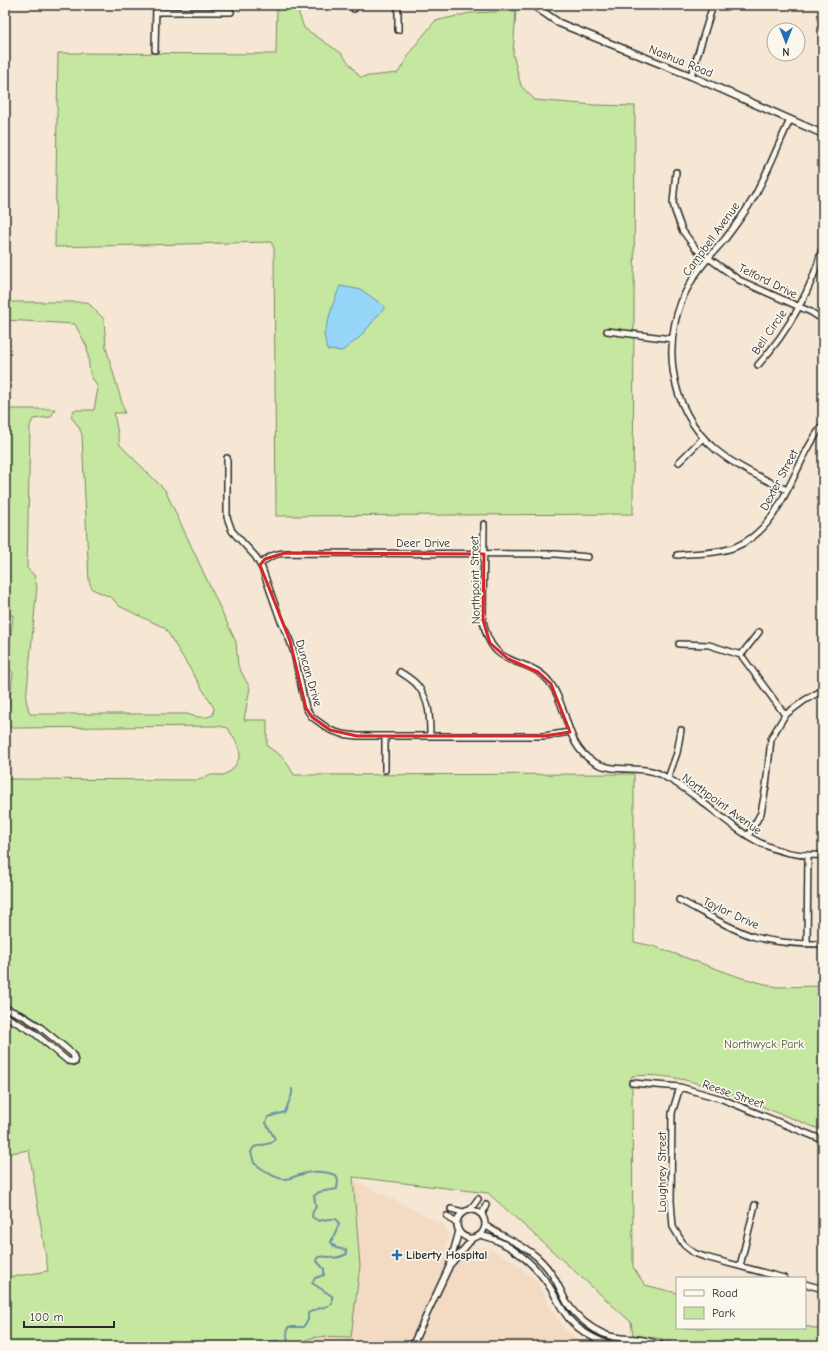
<svg xmlns="http://www.w3.org/2000/svg" width="828" height="1351" font-family="'Comic Neue',sans-serif">
<style>
.built{fill:#f3dbc3}
.green{fill:#c6e79f;stroke:#788965}
.water{fill:#96d6f8;stroke:#6b92a6}
.lines{fill:none;stroke-linecap:round;stroke-linejoin:round}
.stream{stroke:#6b92a6;stroke-width:2}
.minor-casing{stroke:#2b2b2b;stroke-width:8}
.tertiary-casing{stroke:#2b2b2b;stroke-width:9}
.minor{stroke:#fbf7ec;stroke-width:5}
.tertiary{stroke:#fbf7ec;stroke-width:6}
.marked{fill:none;stroke:#d62828;stroke-width:3;stroke-linejoin:round}
.poi-dot{fill:#1f6fb2;stroke:#fbf7ec;stroke-width:1.5}
.labels{text-anchor:middle;stroke-width:3.5;stroke-linejoin:round;paint-order:stroke}
.street-label{font-size:12px;fill:#2b2b2b;stroke:#fbf7ec}
.park-label{font-size:12px;fill:#525a48;stroke:#fbf7ec}
.poi-label{font-size:12px;font-weight:bold;fill:#2b2b2b;stroke:#fbf7ec;text-anchor:start}
</style>
<rect width="100%" height="100%" fill="#f6e6d4"/>
<filter id="ink" filterUnits="userSpaceOnUse"><feTurbulence type="fractalNoise" baseFrequency=".025" numOctaves="2"/><feDisplacementMap in="SourceGraphic" scale="8" xChannelSelector="R" yChannelSelector="G"/><feConvolveMatrix kernelMatrix="1 2 1 2 8 2 1 2 1" color-interpolation-filters="sRGB"/></filter>
<g filter="url(#ink)">
<path class="built" d="M 323,1164 L 444,1225 L 448,1233 L 448,1239 L 445,1247 L 465,1256 L 468,1251 L 472,1247 L 486,1247 L 510,1259 L 535,1280 L 542,1291 L 551,1310 L 564,1328 L 585,1346 L 288,1346 Z"/>
<path class="green" d="M 277,5 L 296,5 L 304,28 L 341,53 L 360,77 L 398,73 L 413,48 L 435,21 L 470,13 L 516,11 L 513,54 L 521,86 L 535,100 L 594,105 L 635,106 L 633,514 L 276,516 L 274,248 L 271,242 L 55,247 L 58,53 L 276,54 Z
M 5,302 L 87,302 L 104,319 L 106,348 L 125,413 L 114,413 L 120,445 L 165,490 L 236,642 L 238,666 L 250,688 L 244,720 L 267,720 L 267,746 L 284,758 L 294,775 L 634,774 L 634,942 L 653,946 L 742,978 L 777,987 L 823,986 L 823,1119 L 819,1129 C 796,1120 773,1111 751,1102 C 712,1087 674,1072 632,1076 L 633,1267 L 645,1285 L 677,1293 L 677,1328 L 805,1328 L 805,1326 L 823,1330 L 823,1346 L 679,1346 L 663,1339 L 633,1335 L 631,1322 L 488,1193 L 353,1177 L 360,1266 L 351,1337 C 336,1337 308,1333 296,1346 L 5,1346 L 5,1278 L 48,1271 L 29,1150 L 5,1154 L 5,779 L 199,780 L 209,775 L 223,775 L 231,771 L 235,766 L 240,756 L 239,747 L 228,728 L 218,726 L 13,728 L 5,724 L 5,711 L 7,711 L 9,708 L 13,673 L 8,667 L 5,659 L 6,650 L 10,644 L 13,615 L 5,615 L 5,409 L 55,409 L 51,417 L 33,419 L 30,426 L 27,568 L 34,575 L 37,587 L 26,700 L 30,714 L 187,714 C 196,717 204,719 213,715 L 214,708 L 165,628 L 119,606 L 112,598 L 92,589 L 89,581 L 82,435 L 79,427 L 71,417 L 74,410 L 94,410 L 98,388 L 90,374 L 87,347 L 75,324 L 5,320 Z"/>
<path class="water" d="M 340,286 L 362,290 L 385,307 L 359,338 L 342,351 L 327,350 L 324,334 L 333,304 Z"/>
<g class="lines">
<path class="stream" d="M 262,1346 L 272,1341 L 279,1341 L 283,1344 L 288,1343 L 287,1335 L 288,1327 L 303,1327 L 308,1320 L 308,1313 C 316,1308 325,1308 332,1304 L 332,1296 L 312,1283 L 315,1278 L 324,1275 L 324,1269 L 316,1260 L 318,1257 C 330,1254 331,1262 347,1254 L 346,1250 L 336,1248 L 331,1242 L 339,1224 L 336,1219 L 328,1219 L 319,1221 L 312,1217 L 313,1211 L 316,1207 L 314,1196 L 319,1192 L 337,1189 L 338,1181 L 336,1175 C 324,1171 310,1171 299,1175 C 294,1177 289,1179 284,1179 C 273,1178 262,1169 254,1163 L 251,1152 L 254,1147 L 271,1143 L 275,1139 L 266,1123 L 268,1117 L 285,1112 L 292,1094 L 292,1089"/>
<g class="minor-casing">
<path id="minor" d="M 354,9 L 354,5
M 156,12 L 231,12
M 398,30 L 398,5
M 155,50 L 156,5
M 691,76 L 713,5
M 676,172 L 673,203 L 675,211 L 682,230 L 696,249 L 739,280 L 811,312 L 823,320
M 607,331 L 672,339
M 758,365 C 787,333 814,287 823,244
M 227,458 L 227,517 L 232,531 L 255,556 L 262,568 L 280,619 L 290,641 L 294,653 L 306,708 L 312,717 L 330,730 L 342,734 L 357,736 L 544,736 L 570,732
M 679,462 L 703,438
M 787,490 C 762,478 737,467 716,450 C 667,409 659,335 691,282 C 700,266 713,253 725,239 C 735,226 746,211 754,197 C 768,172 778,145 790,120
M 484,524 L 483,620 C 492,674 529,653 551,684 C 569,709 565,746 594,762 C 611,772 633,767 651,771 C 656,772 662,775 667,778 C 679,784 689,792 700,800 C 740,831 768,859 823,855
M 677,555 C 696,553 717,554 735,547 C 784,528 793,462 823,425
M 260,565 C 267,557 274,554 285,553 L 556,554 L 588,557
M 679,644 L 709,645 L 741,655 L 785,715
M 741,655 L 759,632
M 400,672 C 406,676 413,680 417,685 C 430,700 430,718 430,736
M 385,736 L 385,770
M 668,778 L 677,753 L 681,730
M 748,836 L 761,813 L 766,786 L 771,739 L 776,730 L 785,715 L 805,700 L 823,690
M 679,900 C 703,912 729,929 755,937 C 777,943 800,944 823,944
M 807,943 L 808,855
M 5,1008 L 23,1016 L 39,1026 L 73,1054 L 75,1062 L 68,1061 L 33,1032 L 5,1016
M 632,1083 L 680,1087 L 722,1099 L 823,1140
M 680,1087 L 672,1113 L 671,1201 L 673,1227 L 684,1245 L 694,1253 L 705,1257 L 784,1278
M 451,1209 L 463,1212
M457 1224a14 14 0 1 1 28 0a14 14 0 1 1-28 0Z
M 470,1210 L 478,1199
M 482,1215 L 486,1205
M 447,1216 L 457,1224
M 485,1225 C 501,1237 522,1243 537,1257 C 546,1265 554,1276 559,1287 C 562,1292 564,1298 567,1303 C 576,1316 590,1328 604,1334 C 615,1339 626,1338 637,1339 C 647,1340 656,1343 664,1346
M 480,1235 C 508,1241 536,1264 551,1289 C 557,1299 562,1311 570,1320 C 582,1333 598,1341 614,1346
M 451,1264 L 473,1238
M 740,1266 L 755,1205
M 805,1284 L 823,1289
M 412,1346 L 449,1267 L 459,1231"/>
</g>
<g class="tertiary-casing">
<path id="tertiary" d="M 533,5 L 559,23 L 691,76 L 823,134"/>
</g>
<use href="#minor" class="minor"/>
<use href="#tertiary" class="tertiary"/>
</g>
</g>
<path class="marked" d="M 285,553 L 484,554 L 483,620 L 490,643 L 508,659 L 538,672 L 551,684 L 570,732 L 544,736 L 357,736 L 330,730 L 312,717 L 306,708 L 290,641 L 260,565 L 265,559 Z"/>
<path class="poi-dot" d="M395 1249h4v4h4v4h-4v4h-4v-4h-4v-4h4z"/>
<g class="labels">
<g class="street-label">
<text transform="translate(681 61) rotate(22)" y="4">Nashua Road</text>
<text transform="translate(711 239) rotate(-54)" y="4">Campbell Avenue</text>
<text transform="translate(768 281) rotate(26)" y="4">Telford Drive</text>
<text transform="translate(769 332) rotate(-55)" y="4">Bell Circle</text>
<text transform="translate(779 480) rotate(-62)" y="4">Dexter Street</text>
<text x="423" y="547">Deer Drive</text>
<text transform="translate(475 580) rotate(-91)" y="4">Northpoint Street</text>
<text transform="translate(309 673) rotate(74)" y="4">Duncan Drive</text>
<text transform="translate(722 804) rotate(36)" y="4">Northpoint Avenue</text>
<text transform="translate(731 913) rotate(25)" y="4">Taylor Drive</text>
<text transform="translate(733 1094) rotate(19)" y="4">Reese Street</text>
<text transform="translate(662 1172) rotate(-90)" y="4">Loughrey Street</text>
</g>
<g class="park-label">
<text x="764" y="1048">Northwyck Park</text>
</g>
<g class="poi-label">
<text x="406" y="1259">Liberty Hospital</text>
</g>
</g>
<rect width="828" height="1351" fill="none" stroke="#fbf7ec" stroke-width="20"/>
<rect x="10" y="10" width="808" height="1331" fill="none" stroke="#2b2b2b" stroke-width="1.5" filter="url(#ink)"/>
<rect x="676" y="1277" width="130" height="52" fill="#fbf7ec" stroke="#a8a59f"/>
<rect x="684" y="1290" width="20" height="6" fill="#fbf7ec" stroke="#a8a59f"/>
<text x="712" y="1297" font-size="12" fill="#2b2b2b">Road</text>
<rect x="684" y="1307" width="20" height="12" fill="#c6e79f" stroke="#a8a59f"/>
<text x="712" y="1317" font-size="12" fill="#2b2b2b">Park</text>
<g transform="translate(786 42) rotate(180)"><circle r="19" fill="#fbf7ec" stroke="#a8a59f"/>
<path d="M0-3L7 15L0 10L-7 15Z" fill="#1f6fb2"/>
<text y="-6" font-size="11" font-weight="bold" text-anchor="middle" fill="#2b2b2b">N</text>
</g>
<path d="M24 1321v6h90v-6" fill="none" stroke="#2b2b2b" stroke-width="2"/>
<text x="30" y="1321" font-size="12" fill="#2b2b2b" stroke="#fbf7ec" stroke-width="3" paint-order="stroke">100 m</text>
</svg>
